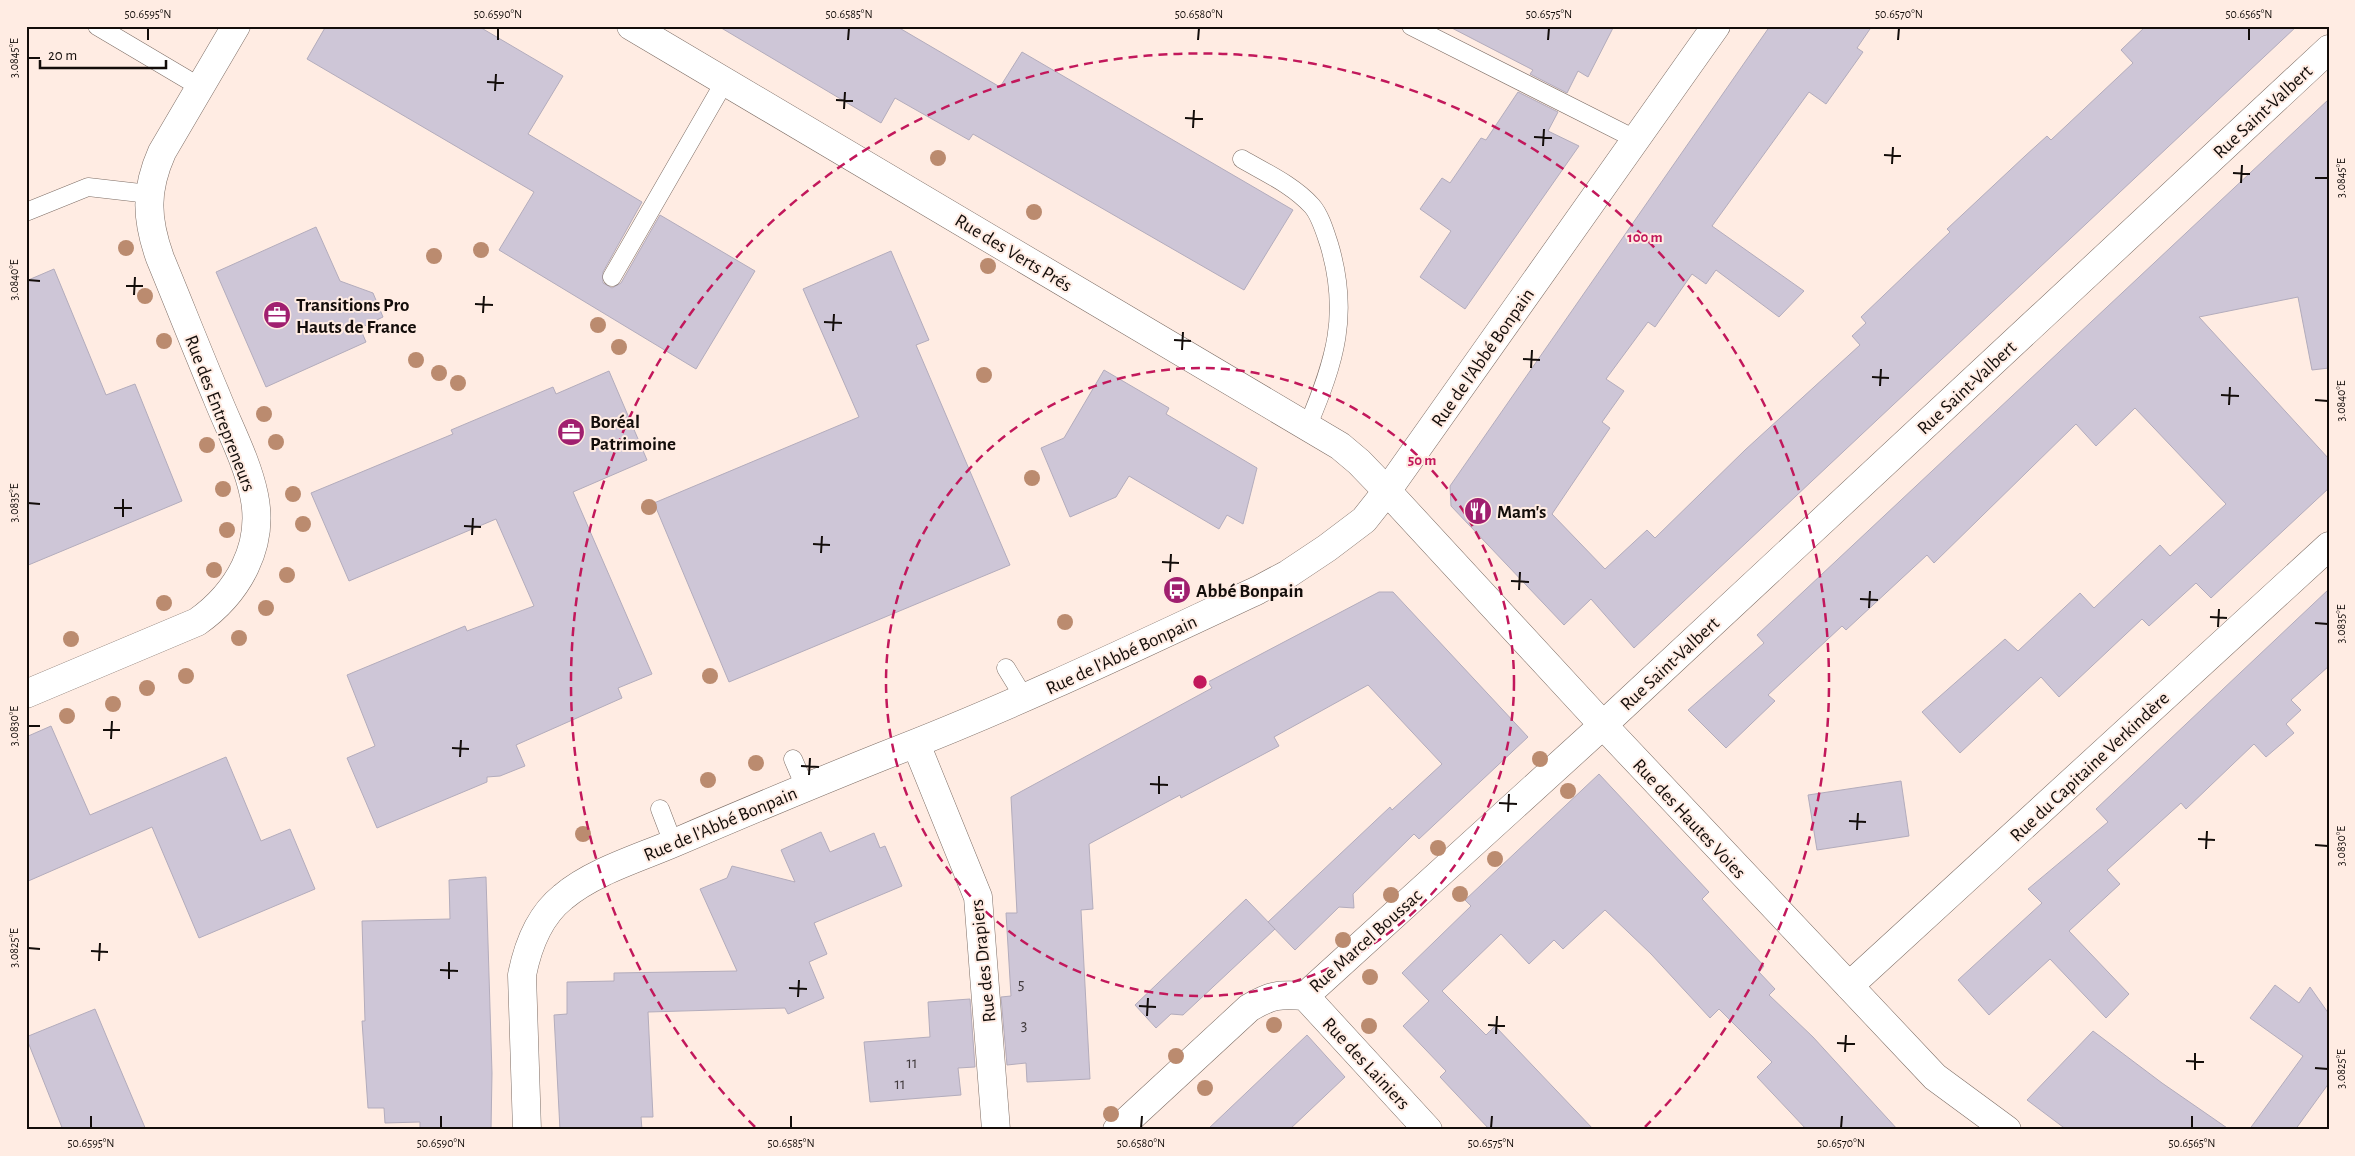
<svg xmlns="http://www.w3.org/2000/svg" width="2355" height="1156" font-family="'Alegreya Sans',sans-serif">
<style>
.building{fill:#cec6d7;stroke:#b3acbc}
.lines{fill:none;stroke-linecap:round;stroke-linejoin:round}
.service-casing{stroke:#7e6e66;stroke-width:19}
.minor-casing{stroke:#7e6e66;stroke-width:29}
.tertiary-casing{stroke:#7e6e66;stroke-width:29}
.service{stroke:#fff;stroke-width:18}
.minor{stroke:#fff;stroke-width:28}
.tertiary{stroke:#fff;stroke-width:28}
.tree{fill:#bb8b6f}
.ticks{fill:none;stroke:#130d0a;stroke-width:2}
.ring{fill:none;stroke:#c2185b;stroke-width:2.5;stroke-dasharray:9 6}
.labels{text-anchor:middle;stroke-width:4;stroke-linejoin:round;paint-order:stroke}
.number-label{font-size:16px;fill:#423b3d}
.street-label{font-size:19px;fill:#130d0a;stroke:#ffece3}
.poi-label{font-size:19px;font-weight:bold;fill:#130d0a;stroke:#ffece3;text-anchor:start}
.centre{fill:#c2185b;stroke:#ffece3;stroke-width:2.5}
.ring-label{font-size:15px;text-anchor:middle;font-weight:bold;fill:#c2185b;stroke:#ffece3;stroke-width:4;stroke-linejoin:round;paint-order:stroke}
.neatline{fill:none;stroke:#130d0a;stroke-width:2}
.ticks-label{font-size:12px;text-anchor:middle;fill:#130d0a}
</style>
<rect width="100%" height="100%" fill="#ffece3"/>
<path class="building" d="M 326,26 L 478,26 L 563,76 L 528,134 L 642,202 L 603,272 L 603,283 L 612,288 L 621,283 L 660,215 L 755,271 L 696,369 L 499,250 L 534,192 L 307,59 Z
M 718,26 L 896,26 L 1000,87 L 1022,52 L 1293,210 L 1244,290 L 973,134 L 969,140 L 895,98 L 881,123 Z
M 1448,26 L 1614,26 L 1588,77 L 1578,71 L 1567,93 L 1530,74 L 1533,70 Z
M 1770,26 L 1872,26 L 1857,48 L 1863,52 L 1826,104 L 1809,92 L 1712,226 L 1804,291 L 1779,317 L 1716,270 L 1706,284 L 1692,274 L 1655,327 L 1648,322 L 1606,379 L 1624,391 L 1602,422 L 1610,428 L 1552,514 L 1605,569 L 1647,530 L 1655,538 L 1745,450 L 1860,345 L 1852,336 L 1866,323 L 1861,317 L 1950,232 L 1947,229 L 2025,156 L 2047,136 L 2051,140 L 2133,63 L 2121,50 L 2146,26 L 2297,26 L 1634,648 L 1591,599 L 1564,625 L 1451,506 L 1450,486 Z
M 1518,92 L 1558,112 L 1548,131 L 1579,146 L 1465,309 L 1420,277 L 1451,231 L 1420,209 L 1442,178 L 1450,183 L 1481,138 L 1486,140 Z
M 2329,99 L 2329,368 L 2312,370 L 2298,297 L 2199,317 L 2329,459 L 2329,488 L 2211,598 L 2196,583 L 2149,626 L 2142,619 L 2059,697 L 2041,677 L 1960,753 L 1922,712 L 2005,639 L 2018,651 L 2080,593 L 2094,608 L 2160,545 L 2170,556 L 2226,504 L 2135,408 L 2096,446 L 2076,424 L 1934,563 L 1927,555 L 1846,630 L 1842,626 L 1768,695 L 1775,701 L 1726,748 L 1688,710 L 1764,643 L 1757,635 Z
M 316,227 L 340,281 L 373,293 L 383,317 L 360,328 L 366,342 L 266,387 L 216,272 Z
M 891,251 L 929,340 L 916,345 L 1010,565 L 729,682 L 654,503 L 859,417 L 803,289 Z
M 54,269 L 106,395 L 135,384 L 182,501 L 26,566 L 26,281 Z
M 1104,370 L 1169,408 L 1166,414 L 1257,468 L 1243,524 L 1227,515 L 1219,529 L 1129,476 L 1116,497 L 1070,517 L 1041,448 L 1064,438 Z
M 609,371 L 647,460 L 573,492 L 652,674 L 618,688 L 622,698 L 516,745 L 525,766 L 500,776 L 487,777 L 487,782 L 377,828 L 347,758 L 375,746 L 347,675 L 465,626 L 467,631 L 534,606 L 496,519 L 349,581 L 311,493 L 453,434 L 451,430 L 553,387 L 556,394 Z
M 2329,589 L 2329,666 L 2291,700 L 2301,710 L 2286,724 L 2294,733 L 2266,757 L 2254,744 L 2186,809 L 2181,803 L 2107,870 L 2120,884 L 2069,931 L 2129,994 L 2106,1018 L 2050,959 L 1989,1015 L 1958,980 L 2042,903 L 2028,889 L 2108,822 L 2096,809 Z
M 1379,592 L 1393,592 L 1528,737 L 1419,839 L 1414,834 L 1353,894 L 1354,908 L 1339,907 L 1295,950 L 1268,922 L 1390,807 L 1392,810 L 1442,764 L 1368,685 L 1274,737 L 1279,746 L 1181,798 L 1180,795 L 1089,844 L 1093,909 L 1081,910 L 1090,1079 L 1027,1082 L 1026,1063 L 1007,1065 L 1001,997 L 1011,996 L 1006,913 L 1017,913 L 1011,797 L 1212,688 L 1208,682 Z
M 51,726 L 90,815 L 226,757 L 261,841 L 290,829 L 315,889 L 199,938 L 152,827 L 26,882 L 26,737 Z
M 1599,774 L 1709,892 L 1702,899 L 1764,966 L 1759,972 L 1775,989 L 1769,995 L 1813,1037 L 1898,1130 L 1807,1130 L 1757,1077 L 1772,1062 L 1719,1009 L 1710,1018 L 1651,954 L 1605,910 L 1563,949 L 1554,940 L 1529,964 L 1501,934 L 1442,991 L 1486,1035 L 1495,1026 L 1594,1130 L 1490,1130 L 1440,1077 L 1446,1071 L 1403,1026 L 1429,1001 L 1402,973 L 1471,906 L 1465,900 Z
M 1901,781 L 1909,836 L 1817,850 L 1808,795 Z
M 821,832 L 830,852 L 874,833 L 880,848 L 885,846 L 902,886 L 814,923 L 827,954 L 809,962 L 824,998 L 788,1014 L 785,1008 L 648,1012 L 653,1117 L 641,1117 L 642,1130 L 560,1130 L 554,1015 L 567,1014 L 567,982 L 614,981 L 614,973 L 737,971 L 700,889 L 727,878 L 732,866 L 795,882 L 781,850 Z
M 486,877 L 492,1073 L 491,1130 L 420,1130 L 420,1122 L 385,1123 L 384,1108 L 368,1108 L 362,1021 L 365,1021 L 362,921 L 450,919 L 449,880 Z
M 1246,899 L 1275,929 L 1183,1015 L 1171,1014 L 1156,1028 L 1135,1005 Z
M 2275,985 L 2299,1003 L 2310,987 L 2329,1014 L 2329,1083 L 2295,1130 L 2249,1130 L 2303,1056 L 2250,1018 Z
M 970,999 L 975,1067 L 958,1068 L 961,1095 L 870,1102 L 864,1042 L 930,1037 L 928,1002 Z
M 95,1009 L 110,1045 L 146,1130 L 63,1130 L 26,1037 Z
M 2093,1031 L 2162,1083 L 2230,1130 L 2067,1130 L 2027,1100 Z
M 1307,1035 L 1345,1077 L 1289,1130 L 1207,1130 Z"/>
<g class="lines">
<g class="service-casing">
<path id="service" d="M 97,26 L 200,87
M 1411,26 L 1637,140
M 1242,159 C 1266,173 1293,185 1312,206 C 1320,215 1325,232 1329,244 C 1350,314 1335,361 1308,425
M 26,212 L 88,187 L 149,194
M 612,277 L 725,81
M 1006,668 L 1025,699
M 793,759 L 805,787
M 660,809 L 673,843"/>
</g>
<g class="minor-casing">
<path id="minor" d="M 631,26 L 1340,446 L 1359,462 L 1387,491 L 1603,725 L 1935,1077 L 2007,1130
M 26,694 L 197,622 C 238,593 265,546 254,495 C 247,461 229,428 216,395 C 197,350 179,304 160,258 C 146,219 145,190 162,152 L 236,26
M 916,744 L 978,897 L 996,1130
M 1849,986 L 2329,546
M 1305,996 L 1428,1130
M 1117,1130 L 1249,1008 C 1271,995 1279,994 1305,996 L 1603,725 L 2329,49"/>
</g>
<g class="tertiary-casing">
<path id="tertiary" d="M 527,1130 L 522,975 C 528,945 539,916 563,897 C 592,872 639,858 674,843 C 744,813 813,784 883,756 C 1011,707 1134,648 1258,590 L 1288,574 L 1327,548 L 1364,520 L 1387,491 L 1716,26"/>
</g>
<use href="#service" class="service"/>
<use href="#minor" class="minor"/>
<use href="#tertiary" class="tertiary"/>
</g>
<g class="tree">
<circle cx="938" cy="158" r="8"/>
<circle cx="1034" cy="212" r="8"/>
<circle cx="126" cy="248" r="8"/>
<circle cx="481" cy="250" r="8"/>
<circle cx="434" cy="256" r="8"/>
<circle cx="988" cy="266" r="8"/>
<circle cx="145" cy="296" r="8"/>
<circle cx="598" cy="325" r="8"/>
<circle cx="164" cy="341" r="8"/>
<circle cx="619" cy="347" r="8"/>
<circle cx="416" cy="360" r="8"/>
<circle cx="439" cy="373" r="8"/>
<circle cx="984" cy="375" r="8"/>
<circle cx="458" cy="383" r="8"/>
<circle cx="264" cy="414" r="8"/>
<circle cx="276" cy="442" r="8"/>
<circle cx="207" cy="445" r="8"/>
<circle cx="1032" cy="478" r="8"/>
<circle cx="223" cy="489" r="8"/>
<circle cx="293" cy="494" r="8"/>
<circle cx="649" cy="507" r="8"/>
<circle cx="303" cy="524" r="8"/>
<circle cx="227" cy="530" r="8"/>
<circle cx="214" cy="570" r="8"/>
<circle cx="287" cy="575" r="8"/>
<circle cx="164" cy="603" r="8"/>
<circle cx="266" cy="608" r="8"/>
<circle cx="1065" cy="622" r="8"/>
<circle cx="239" cy="638" r="8"/>
<circle cx="71" cy="639" r="8"/>
<circle cx="186" cy="676" r="8"/>
<circle cx="710" cy="676" r="8"/>
<circle cx="147" cy="688" r="8"/>
<circle cx="113" cy="704" r="8"/>
<circle cx="67" cy="716" r="8"/>
<circle cx="1540" cy="759" r="8"/>
<circle cx="756" cy="763" r="8"/>
<circle cx="708" cy="780" r="8"/>
<circle cx="1568" cy="791" r="8"/>
<circle cx="583" cy="834" r="8"/>
<circle cx="1438" cy="848" r="8"/>
<circle cx="1495" cy="859" r="8"/>
<circle cx="1460" cy="894" r="8"/>
<circle cx="1391" cy="895" r="8"/>
<circle cx="1343" cy="940" r="8"/>
<circle cx="1370" cy="977" r="8"/>
<circle cx="1274" cy="1025" r="8"/>
<circle cx="1369" cy="1026" r="8"/>
<circle cx="1176" cy="1056" r="8"/>
<circle cx="1205" cy="1088" r="8"/>
<circle cx="1111" cy="1114" r="8"/>
</g>
<path class="ticks" d="M 148,40 L 148,28M 498,40 L 498,28M 848,40 L 849,28M 1198,40 L 1199,28M 1548,40 L 1549,28M 1898,40 L 1899,28M 2249,40 L 2249,28M 28,58 L 40,58M 487,82 L 504,83M 495,91 L 496,74M 836,100 L 853,101M 844,109 L 845,92M 1185,118 L 1203,119M 1193,128 L 1194,110M 1534,137 L 1552,138M 1543,146 L 1544,129M 1884,155 L 1901,156M 1892,164 L 1893,147M 2233,173 L 2250,174M 2315,178 L 2328,178M 2241,183 L 2242,165M 28,280 L 40,281M 126,286 L 143,286M 134,295 L 135,277M 475,304 L 493,305M 483,313 L 484,296M 824,322 L 842,323M 833,331 L 834,314M 1174,340 L 1191,341M 1182,350 L 1183,332M 1523,359 L 1540,360M 1531,368 L 1532,350M 1872,377 L 1889,378M 1880,386 L 1881,369M 2221,395 L 2239,396M 2315,400 L 2328,401M 2229,405 L 2230,387M 28,503 L 40,504M 114,508 L 132,508M 123,517 L 123,499M 464,526 L 481,527M 472,535 L 473,518M 813,544 L 830,545M 821,553 L 822,536M 1162,562 L 1179,563M 1170,572 L 1171,554M 1511,581 L 1529,582M 1519,590 L 1520,572M 1860,599 L 1878,600M 1869,608 L 1870,591M 2210,617 L 2227,618M 2315,623 L 2328,624M 2218,627 L 2219,609M 28,726 L 40,726M 103,730 L 120,730M 111,739 L 112,721M 452,748 L 469,749M 460,757 L 461,740M 801,766 L 819,767M 809,775 L 810,758M 1150,784 L 1168,785M 1159,794 L 1159,776M 1499,803 L 1517,804M 1508,812 L 1509,794M 1849,821 L 1866,822M 1857,830 L 1858,813M 2198,839 L 2215,840M 2315,845 L 2328,846M 2206,849 L 2207,831M 28,948 L 40,949M 91,951 L 108,952M 99,961 L 100,943M 440,970 L 458,971M 449,979 L 449,962M 789,988 L 807,989M 798,997 L 799,980M 1139,1006 L 1156,1007M 1147,1016 L 1148,998M 1488,1025 L 1505,1026M 1496,1034 L 1497,1016M 1837,1043 L 1855,1044M 1845,1052 L 1846,1035M 2186,1061 L 2204,1062M 2315,1068 L 2328,1069M 2195,1070 L 2195,1053M 91,1128 L 91,1116M 441,1128 L 441,1116M 791,1128 L 791,1116M 1141,1128 L 1142,1116M 1491,1128 L 1492,1116M 1841,1128 L 1842,1116M 2192,1128 L 2192,1116"/>
<g class="ring">
<circle cx="1200" cy="682" r="314"/>
<path d="M755 1127A629 629 0 1 1 1645 1127"/>
</g>
<defs>
<g id="office-disc" transform="scale(1.4375)"><circle r="9.5" fill="#a01f6f" stroke="#ffece3"/><path d="M-6-3h4V-5.5h4V-3h4V5H-6ZM-1-4.5V-3h2v-1.5ZM-6 0V1H6V0Z" fill="#fff"/></g>
<g id="restaurant-disc" transform="scale(1.4375)"><circle r="9.5" fill="#a01f6f" stroke="#ffece3"/><path d="M-5-6h1v4h1v-4h1v4h1v-4h1v5L-1.5 .5V6h-2V.5L-5-1ZM5-6V6H3V1.5H1.5Q1.5-4 5-6Z" fill="#fff"/></g>
<g id="bus-disc" transform="scale(1.4375)"><circle r="9.5" fill="#a01f6f" stroke="#ffece3"/><path d="M-5-6H5V4H4V6H2V4H-2V6H-4V4H-5ZM-3.5-4V0h7V-4ZM-3.5 1.2v1.5H-2V1.2ZM2 1.2v1.5H3.5V1.2Z" fill="#fff"/></g>
</defs>
<g fill-rule="evenodd">
<use href="#office-disc" x="277" y="315"/>
<use href="#office-disc" x="571" y="432"/>
<use href="#restaurant-disc" x="1478" y="511"/>
<use href="#bus-disc" x="1177" y="590"/>
</g>
<g class="labels">
<g class="number-label">
<text x="1021" y="989">5</text>
<text x="1024" y="1030">3</text>
<text x="912" y="1068">11</text>
<text x="900" y="1089">11</text>
</g>
<g class="street-label">
<text transform="translate(2262 111) rotate(-43)" y="7">Rue Saint-Valbert</text>
<text transform="translate(1014 252) rotate(31)" y="7">Rue des Verts Prés</text>
<text transform="translate(1482 357) rotate(-55)" y="7">Rue de l'Abbé Bonpain</text>
<text transform="translate(1966 387) rotate(-43)" y="7">Rue Saint-Valbert</text>
<text transform="translate(221 413) rotate(69)" y="7">Rue des Entrepreneurs</text>
<text transform="translate(1121 654) rotate(-25)" y="7">Rue de l'Abbé Bonpain</text>
<text transform="translate(1669 663) rotate(-43)" y="7">Rue Saint-Valbert</text>
<text transform="translate(2089 766) rotate(-43)" y="7">Rue du Capitaine Verkindère</text>
<text transform="translate(1690 818) rotate(47)" y="7">Rue des Hautes Voies</text>
<text transform="translate(720 823) rotate(-23)" y="7">Rue de l'Abbé Bonpain</text>
<text transform="translate(1365 940) rotate(-42)" y="7">Rue Marcel Boussac</text>
<text transform="translate(982 961) rotate(-96)" y="7">Rue des Drapiers</text>
<text transform="translate(1367 1063) rotate(47)" y="7">Rue des Lainiers</text>
</g>
<g class="poi-label">
<text x="296" y="311">Transitions Pro<tspan x="296" dy="22">Hauts de France</tspan></text>
<text x="590" y="428">Boréal<tspan x="590" dy="22">Patrimoine</tspan></text>
<text x="1497" y="518">Mam's</text>
<text x="1196" y="597">Abbé Bonpain</text>
</g>
</g>
<circle cx="1200" cy="682" r="8" class="centre"/>
<g class="ring-label">
<text x="1645" y="242">100 m</text>
<text x="1422" y="465">50 m</text>
</g>
<rect width="2355" height="1156" fill="none" stroke="#ffece3" stroke-width="55"/>
<path d="M40 60v8h126v-8" fill="none" stroke="#130d0a" stroke-width="2.5"/>
<text x="48" y="60" font-size="15" fill="#130d0a" stroke="#ffece3" stroke-width="4" paint-order="stroke">20 m</text>
<rect x="28" y="28" width="2300" height="1100" class="neatline"/>
<g class="ticks-label">
<text x="148" y="18">50.6595°N</text>
<text x="498" y="18">50.6590°N</text>
<text x="849" y="18">50.6585°N</text>
<text x="1199" y="18">50.6580°N</text>
<text x="1549" y="18">50.6575°N</text>
<text x="1899" y="18">50.6570°N</text>
<text x="2249" y="18">50.6565°N</text>
<text transform="translate(14 58) rotate(-90)" y="4">3.0845°E</text>
<text transform="translate(2341 178) rotate(-90)" y="4">3.0845°E</text>
<text transform="translate(14 280) rotate(-90)" y="4">3.0840°E</text>
<text transform="translate(2341 401) rotate(-90)" y="4">3.0840°E</text>
<text transform="translate(14 503) rotate(-90)" y="4">3.0835°E</text>
<text transform="translate(2341 624) rotate(-90)" y="4">3.0835°E</text>
<text transform="translate(14 726) rotate(-90)" y="4">3.0830°E</text>
<text transform="translate(2341 846) rotate(-90)" y="4">3.0830°E</text>
<text transform="translate(14 948) rotate(-90)" y="4">3.0825°E</text>
<text transform="translate(2341 1069) rotate(-90)" y="4">3.0825°E</text>
<text x="91" y="1147">50.6595°N</text>
<text x="441" y="1147">50.6590°N</text>
<text x="791" y="1147">50.6585°N</text>
<text x="1141" y="1147">50.6580°N</text>
<text x="1491" y="1147">50.6575°N</text>
<text x="1841" y="1147">50.6570°N</text>
<text x="2192" y="1147">50.6565°N</text>
</g>
</svg>
